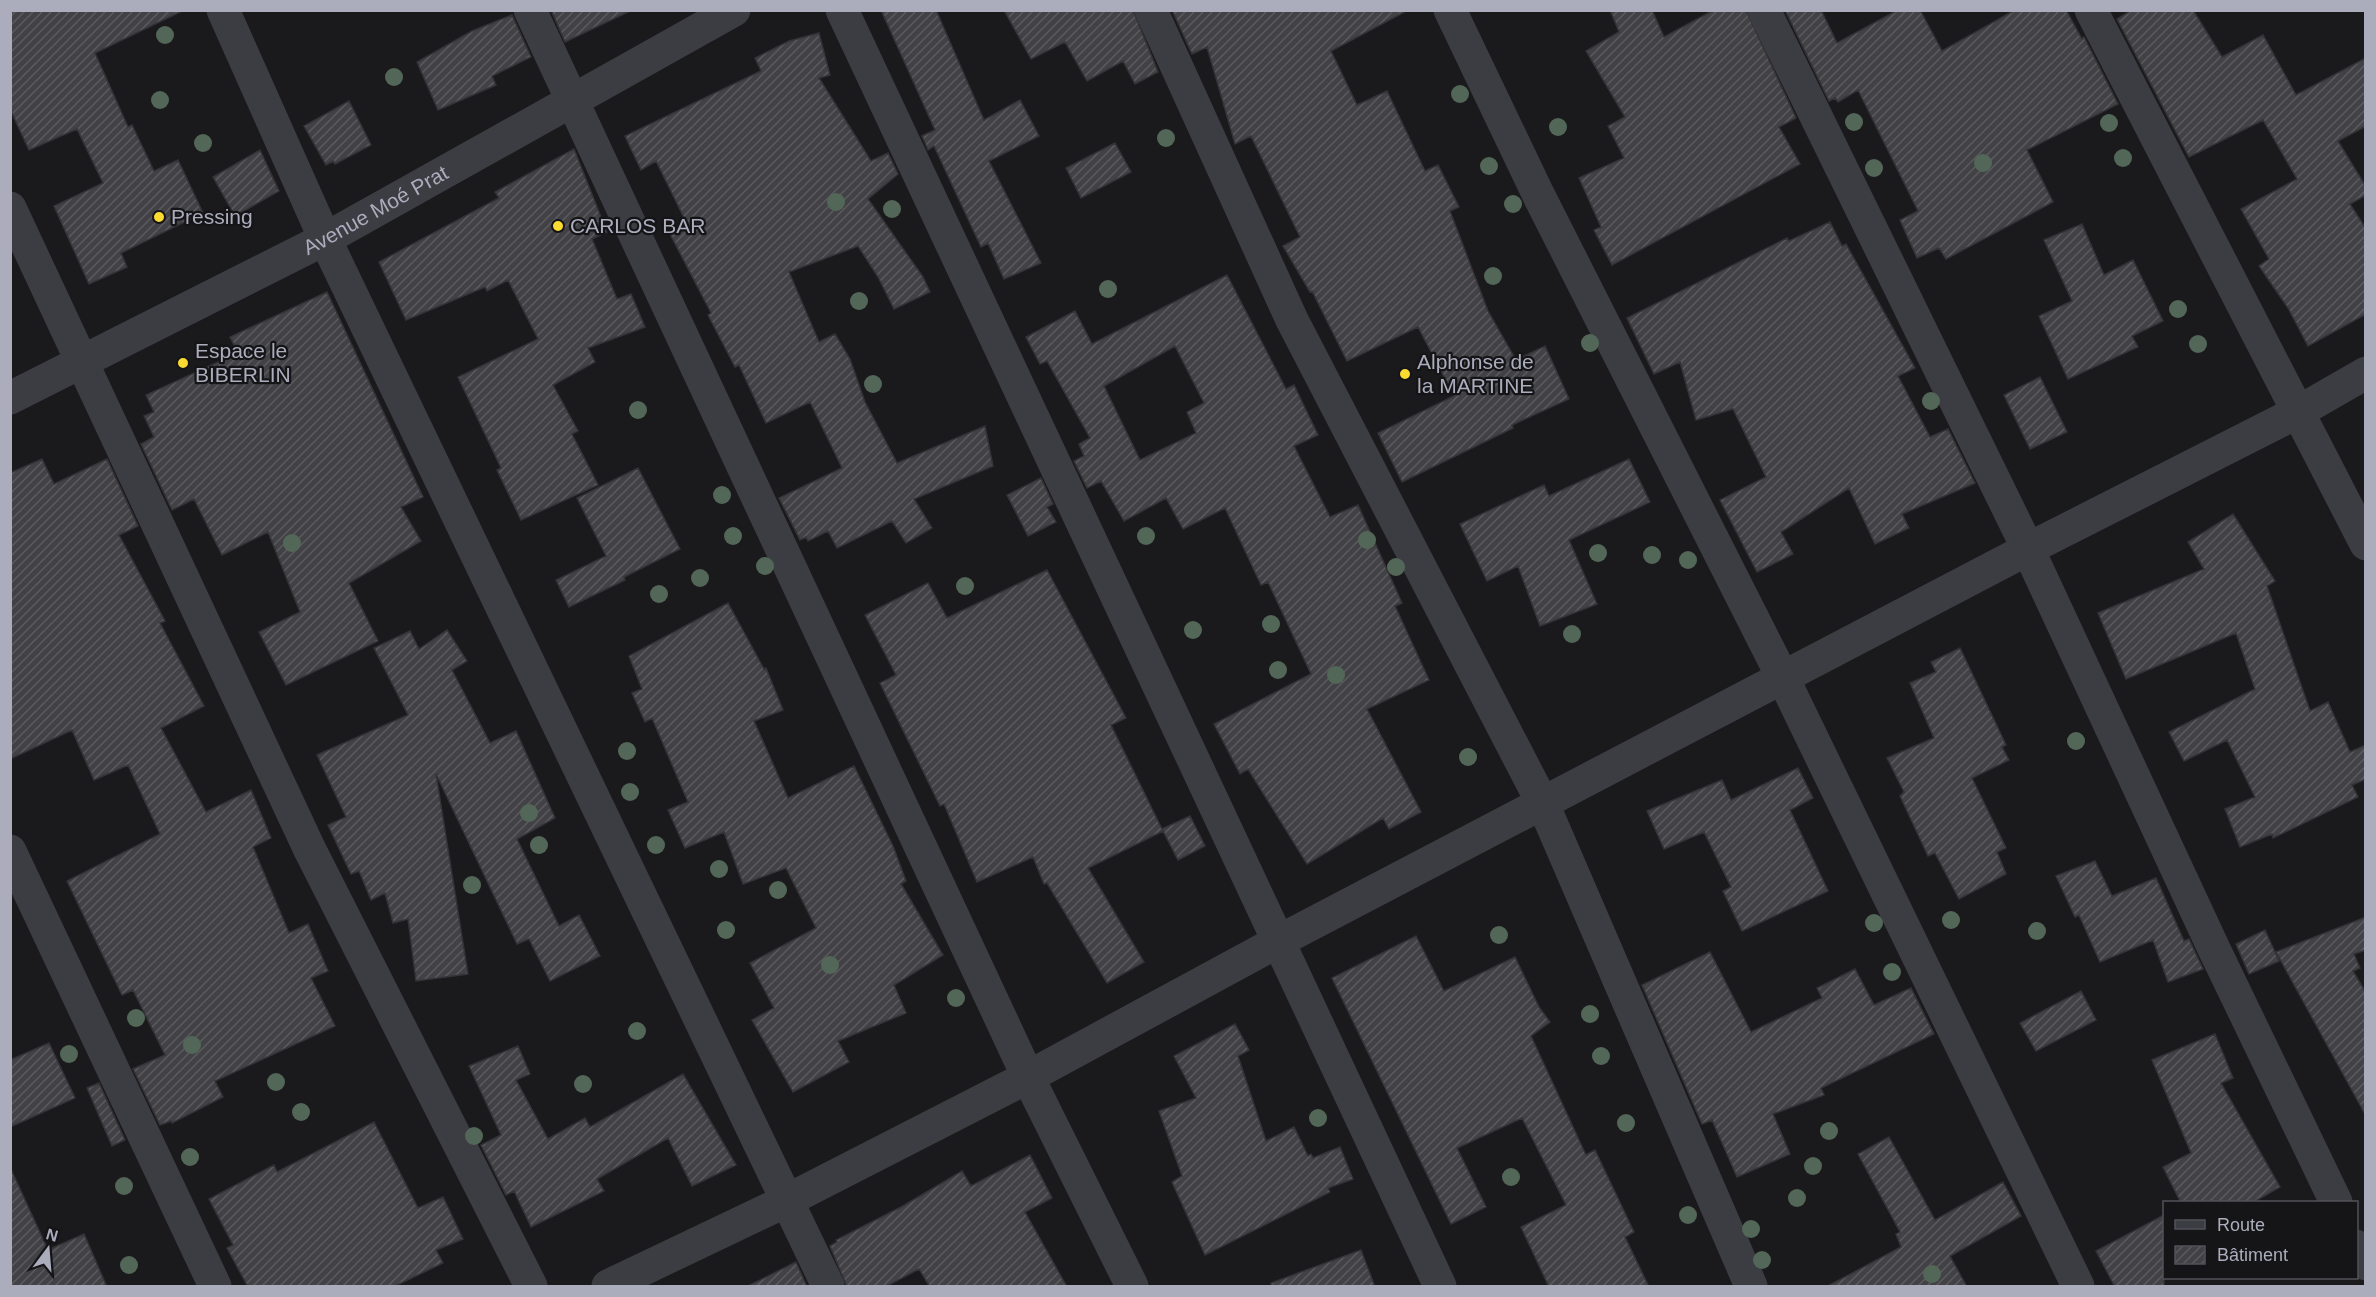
<svg xmlns="http://www.w3.org/2000/svg" width="2376" height="1297" font-family="Arial,sans-serif">
<style>
.building{fill:url(#building-hatch);stroke:#343338;stroke-width:1.5;fill-rule:evenodd}
.lines{fill:none;stroke-linecap:round;stroke-linejoin:round}
.street{stroke:#3c3c43;stroke-width:33}
.tree{fill:#536758}
.poi-dot{fill:#fbdb32;stroke:#151417;stroke-width:2}
.labels{text-anchor:middle;stroke-width:4.5;stroke-linejoin:round;paint-order:stroke}
.street-label{font-size:21px;fill:#abadbc;stroke:#151417}
.poi-label{font-size:21px;fill:#abadbc;stroke:#151417;text-anchor:start}
</style>
<defs>
<pattern id="building-hatch" width="6" height="6" patternUnits="userSpaceOnUse" patternTransform="scale(1.5)"><rect width="6" height="6" fill="#414146"/><path d="M-1 1l2-2M0 6l6-6M5 7l2-2" fill="none" stroke="#5a5a5f"/></pattern>
</defs>
<rect width="100%" height="100%" fill="#1a191c"/>
<path class="building" d="M 10,10 L 184,10 L 95,53 L 128,127 L 132,125 L 154,171 L 178,160 L 203,213 L 121,253 L 127,267 L 89,284 L 54,206 L 103,183 L 77,129 L 29,150 L 10,109 Z
M 551,10 L 632,10 L 565,42 Z
M 881,10 L 936,10 L 984,120 L 1020,100 L 1039,136 L 989,161 L 1041,263 L 1004,279 L 988,243 L 981,247 L 934,146 L 928,150 L 922,136 L 935,130 Z
M 1004,10 L 1133,10 L 1158,72 L 1135,84 L 1123,61 L 1087,81 L 1065,42 L 1031,59 Z
M 1172,10 L 1408,10 L 1331,51 L 1357,105 L 1387,91 L 1425,171 L 1438,165 L 1459,207 L 1450,211 L 1488,311 L 1516,360 L 1545,346 L 1569,399 L 1512,425 L 1513,428 L 1402,482 L 1378,433 L 1454,396 L 1418,327 L 1347,361 L 1312,291 L 1310,292 L 1283,246 L 1300,237 L 1251,136 L 1235,144 L 1207,47 L 1192,54 Z
M 1610,10 L 1652,10 L 1664,37 L 1714,10 L 1746,10 L 1796,118 L 1779,127 L 1800,164 L 1612,265 L 1594,230 L 1601,227 L 1579,178 L 1624,158 L 1608,126 L 1625,117 L 1586,51 L 1619,32 Z
M 1785,10 L 1821,10 L 1837,43 L 1898,10 L 1920,10 L 1942,51 L 2015,10 L 2066,10 L 2082,39 L 2084,37 L 2118,104 L 2027,150 L 2053,202 L 1946,259 L 1939,248 L 1917,258 L 1900,220 L 1918,211 L 1858,90 L 1838,102 L 1835,98 L 1829,101 Z
M 2132,10 L 2193,10 L 2222,57 L 2263,35 L 2296,95 L 2366,58 L 2366,126 L 2338,141 L 2366,187 L 2366,195 L 2350,204 L 2366,229 L 2366,314 L 2308,346 L 2288,308 L 2259,266 L 2269,259 L 2241,209 L 2297,179 L 2263,120 L 2189,157 L 2117,19 Z
M 512,15 L 531,57 L 492,76 L 496,85 L 438,110 L 417,62 L 472,31 Z
M 819,33 L 830,75 L 819,78 L 871,161 L 888,153 L 898,174 L 868,199 L 923,277 L 930,292 L 894,309 L 878,277 L 858,246 L 789,272 L 819,342 L 835,334 L 850,359 L 865,402 L 897,463 L 985,426 L 993,466 L 914,499 L 932,528 L 906,543 L 892,521 L 837,548 L 828,531 L 808,541 L 806,537 L 800,540 L 779,498 L 842,468 L 810,402 L 766,423 L 739,365 L 735,367 L 708,315 L 711,313 L 669,232 L 687,224 L 656,161 L 641,170 L 625,136 L 761,71 L 755,58 L 789,41 Z
M 349,101 L 371,145 L 335,164 L 333,161 L 326,165 L 304,126 Z
M 1115,143 L 1131,172 L 1081,198 L 1066,168 Z
M 574,149 L 607,232 L 592,239 L 617,299 L 631,294 L 645,327 L 588,348 L 595,362 L 553,385 L 578,431 L 572,434 L 598,485 L 521,520 L 497,470 L 501,468 L 458,377 L 538,339 L 508,280 L 487,291 L 485,287 L 406,320 L 379,262 L 499,198 L 495,192 Z
M 260,150 L 279,191 L 235,216 L 213,177 Z
M 1830,222 L 1842,246 L 1846,244 L 1915,368 L 1898,376 L 1930,437 L 1948,429 L 1975,483 L 1902,514 L 1909,528 L 1875,544 L 1849,488 L 1781,532 L 1793,554 L 1757,572 L 1720,500 L 1766,477 L 1733,409 L 1696,420 L 1680,362 L 1654,374 L 1627,318 L 1787,238 L 1789,241 Z
M 2082,224 L 2104,275 L 2133,260 L 2163,321 L 2132,336 L 2138,347 L 2068,379 L 2039,316 L 2072,301 L 2044,240 Z
M 1227,275 L 1286,389 L 1294,385 L 1318,435 L 1294,446 L 1330,517 L 1358,505 L 1402,603 L 1395,606 L 1429,680 L 1367,709 L 1421,812 L 1389,829 L 1383,818 L 1307,864 L 1248,769 L 1240,774 L 1214,724 L 1311,674 L 1268,582 L 1261,585 L 1225,508 L 1183,529 L 1166,498 L 1124,521 L 1101,481 L 1087,488 L 1074,461 L 1084,456 L 1079,444 L 1090,438 L 1047,361 L 1040,364 L 1026,337 L 1075,311 L 1092,344 ZM 1175,346 L 1204,403 L 1187,412 L 1196,433 L 1140,460 L 1104,386 Z
M 327,292 L 423,497 L 401,507 L 421,541 L 349,583 L 378,641 L 286,685 L 259,632 L 300,612 L 268,532 L 222,555 L 194,499 L 172,510 L 141,444 L 154,437 L 144,416 L 154,412 L 146,395 L 238,353 L 230,337 Z
M 2040,377 L 2067,432 L 2030,449 L 2004,395 Z
M 42,459 L 54,484 L 107,459 L 138,526 L 119,535 L 165,621 L 160,623 L 204,706 L 161,728 L 206,812 L 251,790 L 271,838 L 253,847 L 289,933 L 308,924 L 328,971 L 311,978 L 335,1026 L 215,1081 L 223,1097 L 172,1123 L 171,1121 L 160,1125 L 133,1069 L 165,1055 L 133,990 L 122,995 L 67,881 L 160,834 L 128,765 L 94,780 L 72,730 L 10,759 L 10,473 Z
M 1629,459 L 1650,502 L 1569,540 L 1597,604 L 1540,626 L 1518,566 L 1487,581 L 1460,524 L 1544,485 L 1549,496 Z
M 638,468 L 680,549 L 624,577 L 625,580 L 569,607 L 556,580 L 606,556 L 577,498 Z
M 1041,478 L 1053,504 L 1047,507 L 1056,522 L 1028,536 L 1007,495 Z
M 2233,514 L 2275,581 L 2267,586 L 2310,711 L 2328,702 L 2350,752 L 2366,745 L 2366,779 L 2352,785 L 2358,797 L 2273,838 L 2272,834 L 2240,847 L 2225,809 L 2255,797 L 2227,740 L 2184,761 L 2169,732 L 2255,689 L 2236,633 L 2126,679 L 2098,613 L 2204,569 L 2188,542 Z
M 1047,570 L 1126,718 L 1111,725 L 1162,829 L 1190,816 L 1205,846 L 1178,860 L 1163,831 L 1088,868 L 1144,962 L 1107,983 L 1047,883 L 1044,884 L 1033,857 L 977,882 L 944,804 L 940,806 L 880,683 L 896,675 L 865,615 L 928,583 L 947,618 Z
M 728,603 L 764,669 L 766,668 L 783,710 L 754,721 L 788,798 L 854,766 L 893,846 L 906,881 L 901,884 L 943,955 L 894,985 L 906,1013 L 838,1041 L 849,1062 L 793,1092 L 752,1020 L 774,1008 L 750,963 L 816,928 L 786,868 L 743,884 L 724,832 L 685,848 L 668,810 L 688,802 L 652,718 L 645,722 L 632,693 L 642,689 L 629,656 Z
M 447,630 L 467,661 L 452,670 L 490,743 L 516,731 L 555,818 L 517,839 L 559,926 L 579,915 L 600,956 L 550,981 L 529,939 L 517,944 L 436,774 L 468,974 L 416,981 L 408,919 L 393,923 L 385,893 L 371,900 L 359,871 L 351,874 L 328,825 L 346,817 L 317,755 L 408,715 L 374,648 L 410,631 L 419,649 Z
M 1960,648 L 2006,745 L 2002,747 L 2009,760 L 1972,778 L 2006,848 L 1997,852 L 2006,874 L 1959,899 L 1935,853 L 1928,856 L 1900,796 L 1904,792 L 1887,758 L 1934,738 L 1910,683 L 1936,672 L 1931,662 Z
M 1798,768 L 1813,798 L 1790,810 L 1828,891 L 1742,931 L 1723,891 L 1731,887 L 1704,832 L 1664,849 L 1647,811 L 1722,780 L 1731,800 Z
M 2095,861 L 2112,896 L 2156,878 L 2184,941 L 2189,939 L 2203,969 L 2168,982 L 2153,940 L 2100,962 L 2079,915 L 2075,917 L 2056,876 Z
M 2366,917 L 2366,950 L 2354,954 L 2360,968 L 2353,971 L 2366,993 L 2366,1116 L 2276,952 Z
M 2265,930 L 2279,961 L 2249,974 L 2236,944 Z
M 1416,936 L 1444,991 L 1515,957 L 1539,1007 L 1550,1022 L 1531,1036 L 1586,1155 L 1595,1150 L 1634,1232 L 1625,1237 L 1649,1287 L 1549,1287 L 1521,1227 L 1566,1205 L 1522,1118 L 1457,1148 L 1486,1207 L 1451,1224 L 1332,978 Z
M 1710,952 L 1751,1032 L 1822,998 L 1817,988 L 1855,969 L 1874,1005 L 1911,988 L 1934,1034 L 1821,1088 L 1824,1095 L 1773,1114 L 1790,1154 L 1737,1177 L 1712,1120 L 1702,1124 L 1642,985 Z
M 2081,991 L 2096,1020 L 2036,1051 L 2020,1023 Z
M 1235,1024 L 1249,1050 L 1238,1056 L 1266,1141 L 1294,1127 L 1308,1156 L 1311,1154 L 1313,1158 L 1340,1147 L 1353,1179 L 1328,1188 L 1330,1192 L 1205,1255 L 1172,1182 L 1182,1176 L 1159,1111 L 1196,1098 L 1174,1056 Z
M 2215,1034 L 2233,1078 L 2221,1083 L 2280,1187 L 2252,1203 L 2181,1203 L 2163,1167 L 2191,1153 L 2152,1060 Z
M 49,1043 L 75,1098 L 10,1127 L 10,1060 Z
M 518,1046 L 530,1074 L 516,1080 L 548,1139 L 585,1118 L 590,1127 L 683,1074 L 736,1165 L 692,1186 L 668,1138 L 597,1179 L 604,1191 L 531,1227 L 514,1191 L 506,1195 L 481,1145 L 501,1135 L 469,1066 Z
M 99,1083 L 125,1140 L 112,1146 L 87,1088 Z
M 374,1122 L 418,1208 L 443,1197 L 463,1239 L 436,1250 L 443,1263 L 393,1287 L 248,1287 L 227,1248 L 233,1245 L 209,1199 L 274,1165 L 277,1172 Z
M 1889,1137 L 1935,1220 L 2003,1182 L 2021,1216 L 1950,1256 L 1967,1287 L 1826,1287 L 1901,1247 L 1896,1234 L 1900,1232 L 1858,1154 Z
M 1030,1155 L 1052,1198 L 1025,1212 L 1067,1287 L 930,1287 L 919,1269 L 885,1287 L 847,1287 L 830,1246 L 837,1242 L 836,1240 L 903,1206 L 962,1171 L 971,1186 Z
M 10,1167 L 48,1250 L 84,1234 L 107,1287 L 10,1287 Z
M 2164,1215 L 2164,1287 L 2115,1287 L 2096,1251 Z
M 1361,1250 L 1375,1287 L 1271,1287 L 1271,1283 Z
M 796,1262 L 807,1287 L 746,1287 Z"/>
<g class="lines">
<g class="street">
<path d="M 223,10 L 325,239 L 828,1286"/>
<path d="M 530,10 L 1028,1077 L 1132,1286"/>
<path d="M 842,10 L 1440,1286"/>
<path d="M 1151,10 L 1292,320 L 1543,804 L 1751,1286"/>
<path d="M 1450,10 L 1538,194 L 1783,678 L 2078,1286"/>
<path d="M 1764,10 L 2028,549 L 2214,949 L 2336,1202"/>
<path d="M 2091,10 L 2366,544"/>
<path d="M 10,208 L 309,848 L 531,1286"/>
<path id="s1" d="M 10,398 L 325,239 L 734,10"/>
<path d="M 10,851 L 215,1286"/>
<path d="M 2356,1246 L 2366,1264"/>
<path d="M 608,1286 L 786,1201 L 1028,1077 L 1279,941 L 2028,549 L 2298,412 L 2366,373"/>
</g>
</g>
<g class="tree">
<circle cx="165" cy="35" r="9"/>
<circle cx="394" cy="77" r="9"/>
<circle cx="1460" cy="94" r="9"/>
<circle cx="160" cy="100" r="9"/>
<circle cx="1854" cy="122" r="9"/>
<circle cx="2109" cy="123" r="9"/>
<circle cx="1558" cy="127" r="9"/>
<circle cx="1166" cy="138" r="9"/>
<circle cx="203" cy="143" r="9"/>
<circle cx="2123" cy="158" r="9"/>
<circle cx="1983" cy="163" r="9"/>
<circle cx="1489" cy="166" r="9"/>
<circle cx="1874" cy="168" r="9"/>
<circle cx="836" cy="202" r="9"/>
<circle cx="1513" cy="204" r="9"/>
<circle cx="892" cy="209" r="9"/>
<circle cx="1493" cy="276" r="9"/>
<circle cx="1108" cy="289" r="9"/>
<circle cx="859" cy="301" r="9"/>
<circle cx="2178" cy="309" r="9"/>
<circle cx="1590" cy="343" r="9"/>
<circle cx="2198" cy="344" r="9"/>
<circle cx="873" cy="384" r="9"/>
<circle cx="1931" cy="401" r="9"/>
<circle cx="638" cy="410" r="9"/>
<circle cx="722" cy="495" r="9"/>
<circle cx="733" cy="536" r="9"/>
<circle cx="1146" cy="536" r="9"/>
<circle cx="1367" cy="540" r="9"/>
<circle cx="292" cy="543" r="9"/>
<circle cx="1598" cy="553" r="9"/>
<circle cx="1652" cy="555" r="9"/>
<circle cx="1688" cy="560" r="9"/>
<circle cx="765" cy="566" r="9"/>
<circle cx="1396" cy="567" r="9"/>
<circle cx="700" cy="578" r="9"/>
<circle cx="965" cy="586" r="9"/>
<circle cx="659" cy="594" r="9"/>
<circle cx="1271" cy="624" r="9"/>
<circle cx="1193" cy="630" r="9"/>
<circle cx="1572" cy="634" r="9"/>
<circle cx="1278" cy="670" r="9"/>
<circle cx="1336" cy="675" r="9"/>
<circle cx="2076" cy="741" r="9"/>
<circle cx="627" cy="751" r="9"/>
<circle cx="1468" cy="757" r="9"/>
<circle cx="630" cy="792" r="9"/>
<circle cx="529" cy="813" r="9"/>
<circle cx="539" cy="845" r="9"/>
<circle cx="656" cy="845" r="9"/>
<circle cx="719" cy="869" r="9"/>
<circle cx="472" cy="885" r="9"/>
<circle cx="778" cy="890" r="9"/>
<circle cx="1951" cy="920" r="9"/>
<circle cx="1874" cy="923" r="9"/>
<circle cx="726" cy="930" r="9"/>
<circle cx="2037" cy="931" r="9"/>
<circle cx="1499" cy="935" r="9"/>
<circle cx="830" cy="965" r="9"/>
<circle cx="1892" cy="972" r="9"/>
<circle cx="956" cy="998" r="9"/>
<circle cx="1590" cy="1014" r="9"/>
<circle cx="136" cy="1018" r="9"/>
<circle cx="637" cy="1031" r="9"/>
<circle cx="192" cy="1045" r="9"/>
<circle cx="69" cy="1054" r="9"/>
<circle cx="1601" cy="1056" r="9"/>
<circle cx="276" cy="1082" r="9"/>
<circle cx="583" cy="1084" r="9"/>
<circle cx="301" cy="1112" r="9"/>
<circle cx="1318" cy="1118" r="9"/>
<circle cx="1626" cy="1123" r="9"/>
<circle cx="1829" cy="1131" r="9"/>
<circle cx="474" cy="1136" r="9"/>
<circle cx="190" cy="1157" r="9"/>
<circle cx="1813" cy="1166" r="9"/>
<circle cx="1511" cy="1177" r="9"/>
<circle cx="124" cy="1186" r="9"/>
<circle cx="1797" cy="1198" r="9"/>
<circle cx="1688" cy="1215" r="9"/>
<circle cx="1751" cy="1229" r="9"/>
<circle cx="1762" cy="1260" r="9"/>
<circle cx="129" cy="1265" r="9"/>
<circle cx="1932" cy="1274" r="9"/>
</g>
<g class="poi-dot">
<circle cx="159" cy="217" r="6"/>
<circle cx="558" cy="226" r="6"/>
<circle cx="183" cy="363" r="6"/>
<circle cx="1405" cy="374" r="6"/>
</g>
<g class="labels">
<g class="street-label">
<text dy="7" stroke="none"><textPath href="#s1" startOffset="411">Avenue Moé Prat</textPath></text>
</g>
<g class="poi-label">
<text x="171" y="224">Pressing</text>
<text x="570" y="233">CARLOS BAR</text>
<text x="195" y="358">Espace le<tspan x="195" dy="24">BIBERLIN</tspan></text>
<text x="1417" y="369">Alphonse de<tspan x="1417" dy="24">la MARTINE</tspan></text>
</g>
</g>
<rect width="2376" height="1297" fill="none" stroke="#abadbc" stroke-width="24"/>
<rect x="2163" y="1201" width="195" height="78" fill="#151417" stroke="#515159" stroke-width="1.5"/>
<rect x="2175" y="1220" width="30" height="9" fill="#3c3c43" stroke="#515159" stroke-width="1.5"/>
<text x="2217" y="1231" font-size="18" fill="#abadbc">Route</text>
<rect x="2175" y="1246" width="30" height="18" fill="url(#building-hatch)" stroke="#515159" stroke-width="1.5"/>
<text x="2217" y="1261" font-size="18" fill="#abadbc">Bâtiment</text>
<g transform="translate(48 1249) rotate(16)" stroke="#151417" stroke-width="4.5" paint-order="stroke">
<path d="M0-4.5L10 22L0 15L-10 22Z" fill="#abadbc"/>
<text y="-9" font-size="16" font-weight="bold" text-anchor="middle" fill="#abadbc">N</text>
</g>
</svg>
